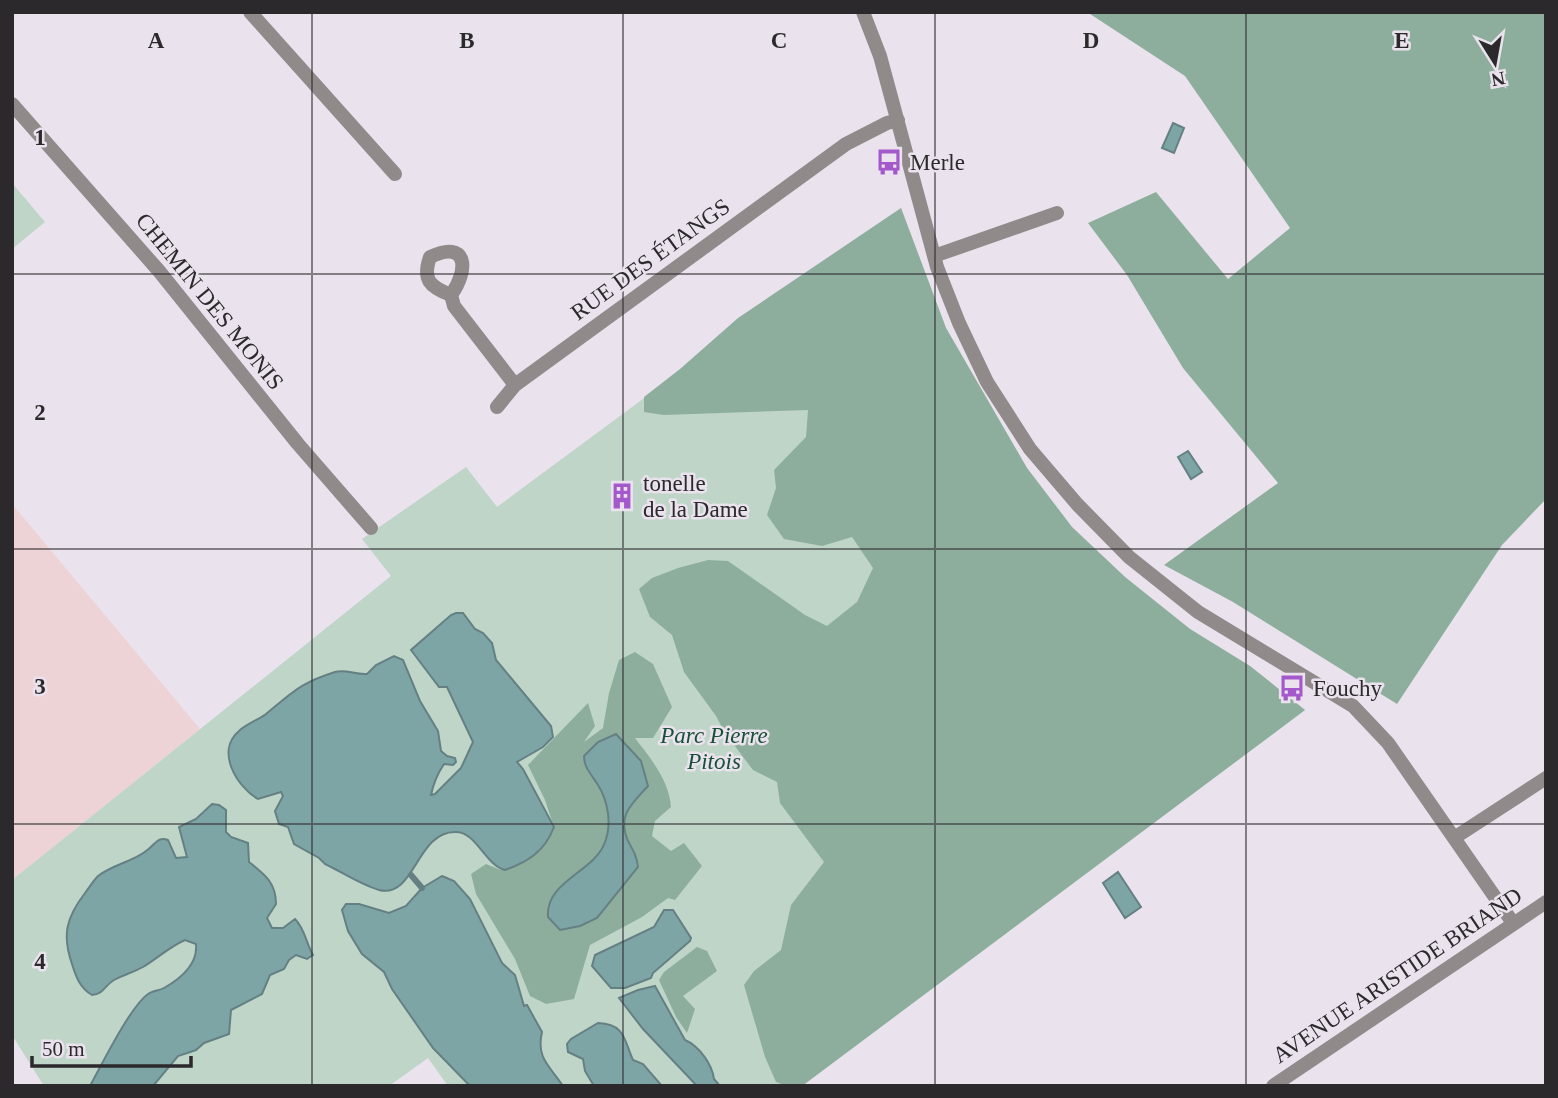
<svg xmlns="http://www.w3.org/2000/svg" width="1558" height="1098" font-family="'Times New Roman',serif">
<style>
.industrial{fill:#eed3d6}
.green{fill:#bed5c8}
.forest{fill:#8eae9d}
.water{fill:#7ea5a6;stroke:#658082;stroke-width:2}
.lines{fill:none;stroke-linecap:round;stroke-linejoin:round}
.stream{stroke:#658082;stroke-width:6}
.minor{stroke:#908a8b;stroke-width:14}
.tertiary{stroke:#908a8b;stroke-width:14}
.grid{fill:none;stroke:#2c292d;stroke-width:2;stroke-opacity:0.55}
.labels{text-anchor:middle;stroke-width:5;stroke-linejoin:round;paint-order:stroke}
.poi-label{font-size:23px;fill:#2c292d;stroke:#eae2ec;text-anchor:start}
.street-label{font-size:23px;fill:#2c292d;stroke:#eae2ec}
.park-label{font-size:23px;font-style:italic;fill:#175037;stroke:#eae2ec}
.grid-label{font-size:23px;text-anchor:middle;font-weight:bold;fill:#2c292d;stroke:#eae2ec;stroke-width:5;stroke-linejoin:round;paint-order:stroke}
</style>
<rect width="100%" height="100%" fill="#eae2ec"/>
<path class="industrial" d="M 12,504 L 200,729 L 12,880 Z"/>
<path class="green" d="M 12,183 L 45,222 L 12,249 Z
M 901,208 L 946,328 L 1027,468 L 1072,527 L 1125,577 L 1190,629 L 1250,666 L 1305,710 L 802,1086 L 448,1086 L 428,1058 L 389,1086 L 44,1086 L 12,1035 L 12,880 L 391,576 L 362,539 L 466,467 L 497,507 Z"/>
<path class="forest" d="M 1087,12 L 1546,12 L 1546,137 L 1544,139 L 1546,141 L 1546,499 L 1502,545 L 1397,704 L 1233,602 L 1164,565 L 1278,483 L 1183,368 L 1127,275 L 1088,223 L 1156,192 L 1228,279 L 1290,228 L 1185,76 Z
M 901,208 L 946,328 L 1027,468 L 1072,527 L 1125,577 L 1190,629 L 1250,666 L 1305,710 L 802,1086 L 787,1086 L 776,1082 L 765,1057 L 744,985 L 754,971 L 781,950 L 791,905 L 824,862 L 780,803 L 777,782 L 753,770 L 725,733 L 716,716 L 684,672 L 672,635 L 650,617 L 639,589 L 652,578 L 678,568 L 708,560 L 728,561 L 805,615 L 827,626 L 857,602 L 873,568 L 852,537 L 822,546 L 784,539 L 767,515 L 776,488 L 774,470 L 806,437 L 808,410 L 664,415 L 644,412 L 644,397 L 680,369 L 738,318 Z
M 635,652 L 653,664 L 672,707 L 653,738 L 635,738 C 651,759 669,780 671,807 L 655,821 L 652,836 L 671,851 L 684,843 L 702,866 L 675,900 L 668,898 L 642,917 L 590,945 L 574,999 L 546,1004 L 530,996 L 515,959 L 476,894 L 471,874 L 486,864 L 501,870 L 554,827 L 545,800 L 528,765 L 588,703 L 595,726 L 584,742 L 603,728 L 609,693 L 619,660 Z
M 697,947 L 707,951 L 717,971 L 683,996 L 695,1009 L 687,1033 L 676,1017 L 659,980 L 664,972 Z"/>
<path class="water" d="M 1173,123 L 1184,128 L 1174,153 L 1162,148 Z
M 1188,451 L 1202,472 L 1191,479 L 1178,457 Z
M 456,613 L 463,613 L 475,629 L 483,633 L 492,643 L 496,660 L 551,726 L 553,737 L 543,747 L 517,762 L 523,769 L 554,827 C 545,851 528,862 505,870 C 485,865 476,831 455,832 C 416,832 415,899 379,890 C 361,885 342,872 325,864 L 319,858 L 294,844 L 288,827 L 279,824 L 275,811 L 283,796 L 281,792 L 258,799 C 237,787 215,751 239,731 C 246,724 258,720 266,714 C 293,692 300,683 335,672 C 347,669 355,675 367,674 L 376,665 L 394,656 L 403,660 L 420,701 L 438,731 L 441,751 L 447,756 L 455,758 L 456,762 L 453,765 L 444,764 C 438,773 433,785 431,795 L 435,794 L 461,768 L 473,742 L 447,687 L 439,687 L 411,650 L 451,615 Z
M 616,734 L 641,761 L 648,786 C 631,805 617,815 628,841 C 633,850 637,857 638,867 L 597,918 L 580,926 L 560,930 L 548,917 C 545,881 595,872 605,842 C 612,824 608,801 598,785 C 592,775 584,768 584,756 L 598,742 Z
M 212,804 L 219,805 L 226,810 L 226,832 L 231,837 L 248,843 L 249,862 C 264,874 276,882 276,904 L 267,918 L 272,928 L 283,928 L 295,919 C 305,929 306,943 313,955 L 307,959 L 296,955 L 289,960 L 284,969 L 270,975 L 262,994 L 231,1010 L 229,1034 L 204,1043 L 196,1050 L 178,1056 L 153,1086 L 90,1086 C 102,1064 130,1007 148,994 C 153,990 159,991 164,988 C 180,979 198,964 196,944 L 185,940 C 169,947 158,958 143,967 C 134,972 123,975 114,980 C 104,986 104,994 92,995 C 80,988 76,977 72,964 C 62,935 66,918 85,893 C 89,888 93,881 98,876 C 112,865 134,861 146,851 C 155,845 157,836 168,840 L 176,858 L 187,857 L 179,827 L 196,819 Z
M 1118,872 L 1141,907 L 1125,918 L 1103,883 Z
M 442,876 L 454,881 L 470,899 L 502,963 L 515,975 L 524,1006 L 527,1005 L 542,1032 C 536,1058 549,1065 563,1086 L 470,1086 L 433,1048 L 392,989 L 384,972 L 362,954 L 348,931 L 342,910 L 346,904 L 359,904 L 389,913 L 406,906 L 422,888 Z
M 664,910 L 673,910 L 691,938 L 690,941 L 653,973 L 651,978 L 625,988 L 611,988 L 592,966 L 595,955 L 654,927 Z
M 655,986 L 685,1040 C 699,1046 712,1064 714,1079 L 720,1086 L 697,1086 L 643,1029 L 619,998 L 638,990 Z
M 598,1023 C 626,1024 624,1041 633,1060 L 643,1064 L 662,1086 L 594,1086 L 585,1071 L 583,1059 L 568,1052 L 567,1044 L 571,1039 Z"/>
<g class="lines">
<path class="stream" d="M 411,875 L 422,888"/>
<path class="minor" d="M 250,12 L 395,174
M 863,12 L 880,56 L 937,267 L 959,323 L 987,382 L 1030,449 L 1077,504 L 1129,557 L 1198,612 L 1353,706 L 1388,743 L 1513,923
M 12,104 L 159,271 L 298,444 L 371,528
M 934,256 L 1057,213
M 451,295 C 430,287 422,280 430,257 C 468,239 469,270 451,295 L 454,306 L 515,385 L 846,144 L 887,123 L 898,120
M 497,407 L 515,385
M 1454,838 L 1546,778"/>
<path class="tertiary" d="M 1273,1086 L 1546,902"/>
</g>
<path class="grid" d="M 312,12 L 312,1086M 623,12 L 623,1086M 935,12 L 935,1086M 1246,12 L 1246,1086M 12,274 L 1546,274M 12,549 L 1546,549M 12,824 L 1546,824"/>
<defs>
<g id="bus-bare" transform="scale(2.1)"><path d="M-5-6H5V4H4V6H2V4H-2V6H-4V4H-5ZM-3.5-4V0h7V-4ZM-3.5 1.2v1.5H-2V1.2ZM2 1.2v1.5H3.5V1.2Z" fill="#a358cb" stroke="#eae2ec" stroke-width="2.5" paint-order="stroke"/></g>
<g id="building-bare" transform="scale(2.1)"><path d="M-4-6H4V6H1V3H-1V6H-4ZM-2.5-4.3h1.7v1.8h-1.7ZM.8-4.3h1.7v1.8H.8ZM-2.5-1h1.7V.8h-1.7ZM.8-1h1.7V.8H.8Z" fill="#a358cb" stroke="#eae2ec" stroke-width="2.5" paint-order="stroke"/></g>
</defs>
<g fill-rule="evenodd">
<use href="#bus-bare" x="889" y="162"/>
<use href="#building-bare" x="622" y="496"/>
<use href="#bus-bare" x="1292" y="688"/>
</g>
<g class="labels">
<g class="poi-label">
<text x="910" y="170">Merle</text>
<text x="643" y="491">tonelle<tspan x="643" dy="26">de la Dame</tspan></text>
<text x="1313" y="696">Fouchy</text>
</g>
<g class="street-label">
<text transform="translate(650 259) rotate(-36)" y="8">RUE DES ÉTANGS</text>
<text transform="translate(210 301) rotate(51)" y="8">CHEMIN DES MONIS</text>
<text transform="translate(1397 975) rotate(-34)" y="8">AVENUE ARISTIDE BRIAND</text>
</g>
<g class="park-label">
<text x="714" y="743">Parc Pierre<tspan x="714" dy="26">Pitois</tspan></text>
</g>
</g>
<g class="grid-label">
<text x="156" y="48">A</text>
<text x="467" y="48">B</text>
<text x="779" y="48">C</text>
<text x="1091" y="48">D</text>
<text x="1402" y="48">E</text>
<text x="40" y="145">1</text>
<text x="40" y="420">2</text>
<text x="40" y="694">3</text>
<text x="40" y="969">4</text>
</g>
<rect width="1558" height="1098" fill="none" stroke="#2c292d" stroke-width="28"/>
<g transform="translate(1495 63) rotate(169)" stroke="#eae2ec" stroke-width="5" paint-order="stroke">
<path d="M0-5L12 26L0 18L-12 26Z" fill="#2c292d"/>
<text y="-10" font-size="19" font-weight="bold" text-anchor="middle" fill="#2c292d">N</text>
</g>
<path d="M32 1056v10h159v-10" fill="none" stroke="#2c292d" stroke-width="3.5"/>
<text x="42" y="1056" font-size="21" fill="#2c292d" stroke="#eae2ec" stroke-width="5" paint-order="stroke">50 m</text>
</svg>
